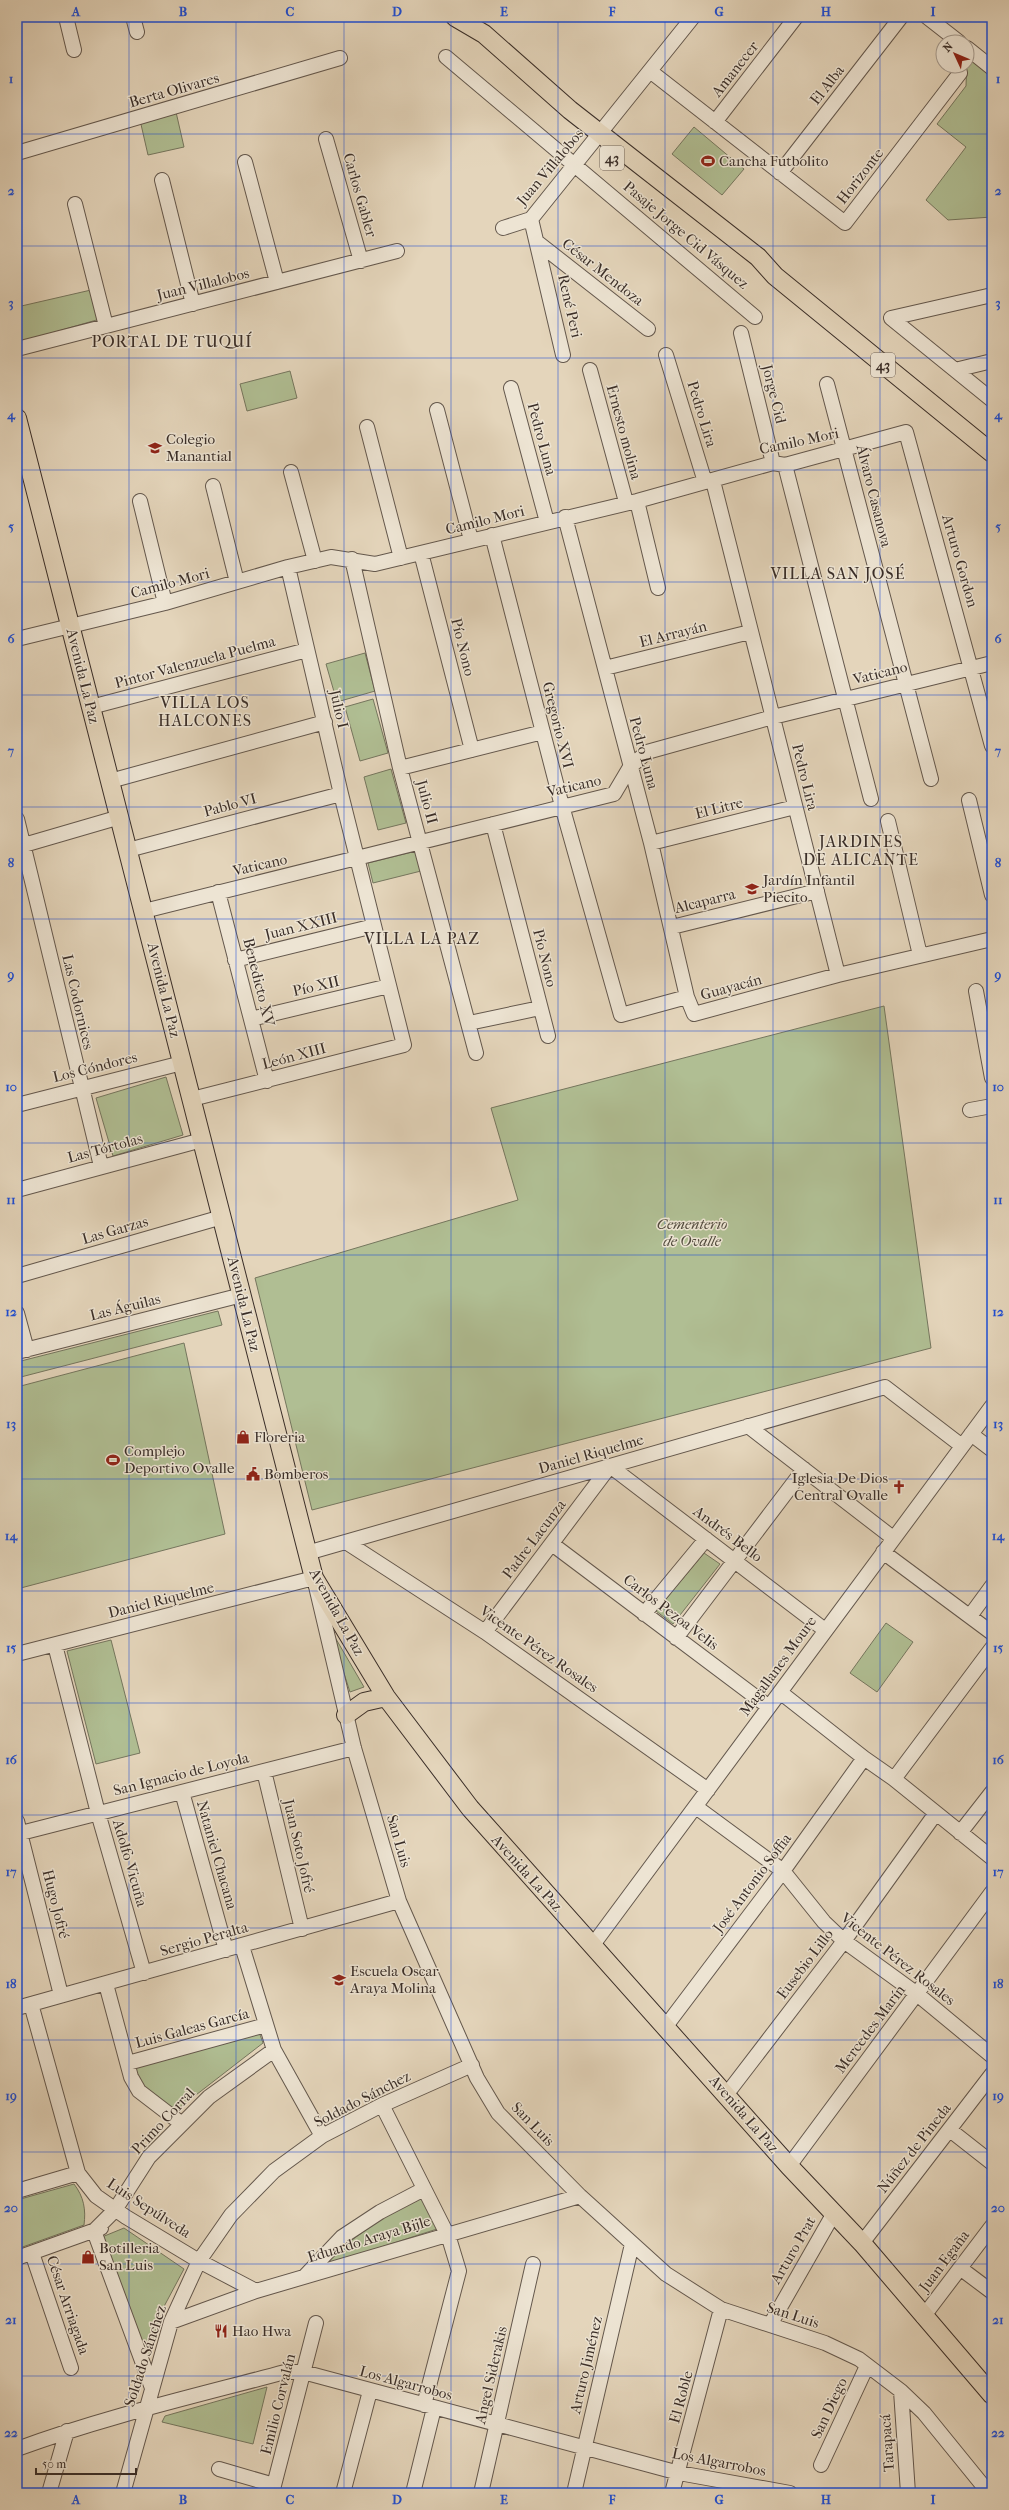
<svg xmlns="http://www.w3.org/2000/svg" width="1009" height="2510" font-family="'IM FELL French Canon',serif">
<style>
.green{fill:#b0be93;stroke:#75765e}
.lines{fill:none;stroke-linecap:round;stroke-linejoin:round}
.minor-casing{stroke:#64584d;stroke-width:16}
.major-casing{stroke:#3a2e28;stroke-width:20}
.minor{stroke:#ede4d3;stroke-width:14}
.major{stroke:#e4d5bb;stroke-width:18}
.grid{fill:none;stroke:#1d4ed8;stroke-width:1;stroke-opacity:0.55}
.labels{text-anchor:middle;stroke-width:3;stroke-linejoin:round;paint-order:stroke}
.shield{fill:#ede4d3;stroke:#70655b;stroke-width:1}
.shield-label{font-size:14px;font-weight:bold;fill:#3a2e28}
.street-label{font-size:15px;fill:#3a2e28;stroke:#ede4d3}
.poi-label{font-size:15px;fill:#3a2e28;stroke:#ede4d3;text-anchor:start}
.park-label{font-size:15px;font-style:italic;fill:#524b3d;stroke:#ede4d3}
.neighbourhood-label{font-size:16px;letter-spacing:1px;fill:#3a2e28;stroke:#ede4d3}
.neatline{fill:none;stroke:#1d4ed8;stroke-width:1.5}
.grid-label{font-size:13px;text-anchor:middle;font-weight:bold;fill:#1d4ed8}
</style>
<rect width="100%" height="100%" fill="#e4d5bb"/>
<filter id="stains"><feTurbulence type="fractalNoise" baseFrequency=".005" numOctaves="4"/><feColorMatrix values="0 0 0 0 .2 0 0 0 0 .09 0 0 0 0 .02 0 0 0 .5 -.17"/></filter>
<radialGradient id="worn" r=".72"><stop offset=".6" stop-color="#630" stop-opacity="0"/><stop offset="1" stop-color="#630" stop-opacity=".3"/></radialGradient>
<path class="green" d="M 967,56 L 992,78 L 992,217 L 948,220 L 926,200 L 966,147 L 937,124 L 966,86 Z
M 176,112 L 184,147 L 148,155 L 140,120 Z
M 694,127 L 744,169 L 722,195 L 672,154 Z
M 91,290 L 100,319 L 20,342 L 17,329 L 17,307 Z
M 290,371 L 297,398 L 247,411 L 240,384 Z
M 365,653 L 375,691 L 337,702 L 326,664 Z
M 373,699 L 388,753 L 360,761 L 345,707 Z
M 391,769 L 406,823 L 378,830 L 364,777 Z
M 416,851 L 421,871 L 373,883 L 368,863 Z
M 884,1006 L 931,1348 L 312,1510 L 255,1278 L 518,1200 L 491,1108 Z
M 166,1077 L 183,1135 L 113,1156 L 96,1098 Z
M 218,1311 L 222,1325 L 17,1378 L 17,1362 Z
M 184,1343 L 225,1534 L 17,1589 L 17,1387 Z
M 704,1553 L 720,1564 L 673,1624 L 656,1611 Z
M 886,1623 L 913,1642 L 877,1692 L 850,1673 Z
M 329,1627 L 364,1687 L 350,1692 Z
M 111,1640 L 140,1753 L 96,1764 L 67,1651 Z
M 259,2032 L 263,2043 L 174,2112 L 140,2084 L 135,2066 Z
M 74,2184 C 84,2197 86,2210 84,2225 L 17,2249 L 17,2200 Z
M 421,2196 L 437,2229 L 319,2267 C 351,2239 384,2215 421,2196 Z
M 124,2228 L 184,2269 L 160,2314 L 147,2364 L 102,2237 Z
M 267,2387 L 253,2444 L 162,2422 L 165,2416 Z"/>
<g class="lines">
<g class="minor-casing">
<path id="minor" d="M 66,17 L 74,50
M 133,17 L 137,32
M 927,17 L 959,42
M 967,48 L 992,68
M 446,57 L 755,317
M 650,71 L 845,223 L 960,73 L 958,66
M 715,122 L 796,17
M 326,139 L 361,261
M 17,153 L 340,58
M 245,162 L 277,282
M 780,173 L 901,17
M 162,180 L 193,304
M 75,204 L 106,326
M 531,219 L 563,355
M 503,228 L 531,219 L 693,17
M 537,242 L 648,329
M 891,318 L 992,400
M 891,318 L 992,295
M 741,333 L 773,463
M 17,349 L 397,251
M 666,355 L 705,482
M 590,370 L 626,502
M 955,370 L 992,361
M 827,384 L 931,779
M 511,388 L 547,522
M 437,410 L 471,540
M 367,427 L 401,558
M 785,465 L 871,799
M 291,472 L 315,561
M 713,481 L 838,975
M 213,486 L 237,582
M 140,501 L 165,603
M 637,501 L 658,588
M 565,517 L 651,843 L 687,997 L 694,1014 L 838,975 L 992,939
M 492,535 L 562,806 L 621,1015 L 687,997
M 421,553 L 472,750
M 352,559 L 400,768 L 476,1053
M 17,639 L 165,603 L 288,567 L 331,557 L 375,564 L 637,501 L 773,463 L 785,465 L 906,432 L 992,746
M 605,668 L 750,632
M 91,707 L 307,650
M 400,768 L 543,732
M 110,781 L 325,722
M 969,800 L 992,895
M 17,819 L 101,1166
M 888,821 L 920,955
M 493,824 L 548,1036
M 651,843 L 795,807
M 17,847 L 120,817
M 128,850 L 341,794
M 218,892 L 267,1081
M 144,911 L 614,794 L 630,767 L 647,752 L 773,717 L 992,663
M 672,927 L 817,891
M 235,960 L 374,926
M 976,991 L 992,1078
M 251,1019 L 389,986
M 469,1023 L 540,1008
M 192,1099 L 404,1045 L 341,794 L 288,567
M 17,1105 L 182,1063
M 970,1110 L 992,1106
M 17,1190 L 202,1140
M 17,1276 L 222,1217
M 17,1313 L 27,1350
M 17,1352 L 242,1295
M 748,1426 L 893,1538
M 971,1434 L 992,1450
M 346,1542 L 485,1632 L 708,1790
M 552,1544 L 769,1707
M 883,1552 L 992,1633
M 307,1553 L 885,1387 L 962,1446
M 644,1614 L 706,1539
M 970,1616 L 992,1586
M 485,1632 L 610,1466 L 825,1630
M 676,1638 L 804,1469
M 55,1645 L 98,1813 L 144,1973
M 17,1654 L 314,1578 L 354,1748 L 399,1901 L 477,2078 L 498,2113 L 580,2196 L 666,2274 L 721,2309 L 825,2343 L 859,2359 L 901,2391 L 924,2413 L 989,2493
M 780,1692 L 864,1758 L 894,1779 L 992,1858
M 264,1771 L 302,1929
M 894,1779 L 992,1648
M 182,1792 L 226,1950
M 696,1807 L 783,1871 L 824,1922 L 844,1941 L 917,1994 L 992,2056
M 17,1821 L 61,1995
M 960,1833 L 992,1792
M 17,1834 L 354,1748
M 242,1946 L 274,2050 L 322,2136
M 592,1946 L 992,1406
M 106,1984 L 131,2077 L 139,2091 L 182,2124
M 31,2004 L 78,2173 L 96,2196 L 126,2217 L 199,2261 L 256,2291
M 17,2008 L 399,1901
M 666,2026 L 783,1871 L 864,1758
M 128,2063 L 266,2025
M 726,2095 L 844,1941 L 936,1813
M 382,2105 L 449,2238 L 459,2271 L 424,2405
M 950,2130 L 992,2163
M 789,2166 L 992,1892
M 17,2191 L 78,2173
M 862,2243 L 992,2074
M 32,2253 L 71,2368
M 17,2258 L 101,2228
M 960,2268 L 992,2292
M 305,2276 L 342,2237 L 380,2212 L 424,2189
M 923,2317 L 992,2226
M 171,2322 L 256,2291 L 580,2196
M 770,2325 L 834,2213
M 152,2388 L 94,2231 L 115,2210 L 149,2157 L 209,2097 L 274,2050
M 901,2391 L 908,2493
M 17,2449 C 104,2417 195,2396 285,2372 L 303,2372 L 679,2473 L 790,2493
M 821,2465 L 867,2366
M 219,2469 L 274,2485
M 49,2493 L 67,2431
M 123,2493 L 171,2322 L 199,2261 L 231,2215 L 274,2171 L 322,2136 L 382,2105 L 472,2065
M 272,2493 L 316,2323
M 343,2493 L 370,2391
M 413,2493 L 434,2408
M 481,2493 L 533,2264
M 574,2493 L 632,2244
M 672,2493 L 721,2309"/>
</g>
<g class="major-casing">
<path id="major" d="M 455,17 L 484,34 L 570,110 L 758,257 L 775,276 L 992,453
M 17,418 L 314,1578 L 386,1697 L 470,1808 L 789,2166 L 862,2243 L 992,2395
M 346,1715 L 364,1702 L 386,1697"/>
</g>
<use href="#minor" class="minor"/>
<use href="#major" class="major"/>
</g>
<path class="grid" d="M 129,17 L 129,2493M 236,17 L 236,2493M 344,17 L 344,2493M 451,17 L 451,2493M 558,17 L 558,2493M 665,17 L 665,2493M 773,17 L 773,2493M 880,17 L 880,2493M 17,134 L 992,134M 17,246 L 992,246M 17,358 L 992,358M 17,470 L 992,470M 17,582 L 992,582M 17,695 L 992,695M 17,807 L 992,807M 17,919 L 992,919M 17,1031 L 992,1031M 17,1143 L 992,1143M 17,1255 L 992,1255M 17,1367 L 992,1367M 17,1479 L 992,1479M 17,1591 L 992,1591M 17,1703 L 992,1703M 17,1815 L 992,1815M 17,1928 L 992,1928M 17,2040 L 992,2040M 17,2152 L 992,2152M 17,2264 L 992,2264M 17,2376 L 992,2376"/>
<defs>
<g id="stadium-bare" transform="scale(1.08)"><path d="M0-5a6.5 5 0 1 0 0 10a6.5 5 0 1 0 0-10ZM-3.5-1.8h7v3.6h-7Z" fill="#8f2418" stroke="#ede4d3" stroke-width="2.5" paint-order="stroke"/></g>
<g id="school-bare" transform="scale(1.08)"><path d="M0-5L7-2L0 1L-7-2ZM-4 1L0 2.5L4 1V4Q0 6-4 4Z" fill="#8f2418" stroke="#ede4d3" stroke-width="2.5" paint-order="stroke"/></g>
<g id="shop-bare" transform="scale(1.08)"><path d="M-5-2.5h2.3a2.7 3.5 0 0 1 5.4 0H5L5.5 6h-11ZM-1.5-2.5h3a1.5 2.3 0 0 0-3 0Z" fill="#8f2418" stroke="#ede4d3" stroke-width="2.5" paint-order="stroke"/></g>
<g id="civic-bare" transform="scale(1.08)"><path d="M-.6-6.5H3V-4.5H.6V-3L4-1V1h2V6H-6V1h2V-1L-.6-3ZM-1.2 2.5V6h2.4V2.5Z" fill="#8f2418" stroke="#ede4d3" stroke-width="2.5" paint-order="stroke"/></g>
<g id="church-bare" transform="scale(1.08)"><path d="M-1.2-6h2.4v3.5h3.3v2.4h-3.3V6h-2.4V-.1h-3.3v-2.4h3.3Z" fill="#8f2418" stroke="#ede4d3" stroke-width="2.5" paint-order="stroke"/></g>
<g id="restaurant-bare" transform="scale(1.08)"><path d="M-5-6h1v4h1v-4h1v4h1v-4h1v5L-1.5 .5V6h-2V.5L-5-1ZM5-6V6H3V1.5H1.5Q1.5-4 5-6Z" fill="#8f2418" stroke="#ede4d3" stroke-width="2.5" paint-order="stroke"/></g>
</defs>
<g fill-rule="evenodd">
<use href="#stadium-bare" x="708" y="161"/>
<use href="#school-bare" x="155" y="448"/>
<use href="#school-bare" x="752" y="889"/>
<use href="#shop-bare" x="243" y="1437"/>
<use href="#stadium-bare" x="113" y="1460"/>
<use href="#civic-bare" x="253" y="1474"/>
<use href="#church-bare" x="899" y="1487"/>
<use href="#school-bare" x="339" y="1980"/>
<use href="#shop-bare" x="88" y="2257"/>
<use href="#restaurant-bare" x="221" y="2331"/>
</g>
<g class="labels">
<g class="shield">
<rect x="600" y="146" width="24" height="24" rx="3"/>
<rect x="871" y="353" width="24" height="24" rx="3"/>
</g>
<g class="shield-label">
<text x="612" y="163">43</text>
<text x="883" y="370">43</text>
</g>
<g class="street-label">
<text transform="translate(735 69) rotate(-52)" y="5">Amanecer</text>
<text transform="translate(827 85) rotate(-52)" y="5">El Alba</text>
<text transform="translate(174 90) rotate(-16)" y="5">Berta Olivares</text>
<text transform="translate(550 167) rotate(-50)" y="5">Juan Villalobos</text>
<text transform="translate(860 176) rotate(-52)" y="5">Horizonte</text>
<text transform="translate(360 195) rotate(74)" y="5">Carlos Gabler</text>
<text transform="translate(686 235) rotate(40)" y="5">Pasaje Jorge Cid Vásquez</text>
<text transform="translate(603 272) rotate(38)" y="5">César Mendoza</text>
<text transform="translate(203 284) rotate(-14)" y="5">Juan Villalobos</text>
<text transform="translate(570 306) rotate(77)" y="5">René Peri</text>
<text transform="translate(774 394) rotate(76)" y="5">Jorge Cid</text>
<text transform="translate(702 414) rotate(73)" y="5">Pedro Lira</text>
<text transform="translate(624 432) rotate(75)" y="5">Ernesto molina</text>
<text transform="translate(542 439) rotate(75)" y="5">Pedro Luna</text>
<text transform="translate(799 441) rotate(-12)" y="5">Camilo Mori</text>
<text transform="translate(874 496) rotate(76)" y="5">Álvaro Casanova</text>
<text transform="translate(485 520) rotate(-14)" y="5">Camilo Mori</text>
<text transform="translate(960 561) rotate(74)" y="5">Arturo Gordon</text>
<text transform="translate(170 583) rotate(-15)" y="5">Camilo Mori</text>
<text transform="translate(673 634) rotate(-14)" y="5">El Arrayán</text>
<text transform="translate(463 647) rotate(76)" y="5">Pío Nono</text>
<text transform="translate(195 662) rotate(-15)" y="5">Pintor Valenzuela Puelma</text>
<text transform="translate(880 673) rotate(-14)" y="5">Vaticano</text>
<text transform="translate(83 676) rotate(76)" y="5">Avenida La Paz</text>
<text transform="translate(339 709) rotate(77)" y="5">Julio I</text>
<text transform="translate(558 725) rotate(76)" y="5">Gregorio XVI</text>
<text transform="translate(644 753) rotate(75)" y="5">Pedro Luna</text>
<text transform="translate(805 777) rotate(76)" y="5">Pedro Lira</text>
<text transform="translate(574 786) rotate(-13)" y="5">Vaticano</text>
<text transform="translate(427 802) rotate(75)" y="5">Julio II</text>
<text transform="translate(230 805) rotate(-15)" y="5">Pablo VI</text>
<text transform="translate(719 808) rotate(-14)" y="5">El Litre</text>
<text transform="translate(260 865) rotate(-13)" y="5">Vaticano</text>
<text transform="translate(705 901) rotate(-14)" y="5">Alcaparra</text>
<text transform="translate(301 926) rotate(-14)" y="5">Juan XXIII</text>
<text transform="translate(545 958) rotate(76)" y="5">Pío Nono</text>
<text transform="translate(259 982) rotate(76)" y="5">Benedicto XV</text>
<text transform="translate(316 986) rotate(-13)" y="5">Pío XII</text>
<text transform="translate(731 987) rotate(-15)" y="5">Guayacán</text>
<text transform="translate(164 990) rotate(76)" y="5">Avenida La Paz</text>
<text transform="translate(78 1002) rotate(77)" y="5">Las Codornices</text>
<text transform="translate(294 1056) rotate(-15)" y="5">León XIII</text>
<text transform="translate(95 1067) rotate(-14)" y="5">Los Cóndores</text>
<text transform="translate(105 1148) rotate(-15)" y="5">Las Tórtolas</text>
<text transform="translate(115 1230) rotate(-16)" y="5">Las Garzas</text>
<text transform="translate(244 1304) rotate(76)" y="5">Avenida La Paz</text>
<text transform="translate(125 1307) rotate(-14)" y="5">Las Águilas</text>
<text transform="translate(591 1454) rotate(-16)" y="5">Daniel Riquelme</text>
<text transform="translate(728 1534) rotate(37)" y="5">Andrés Bello</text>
<text transform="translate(534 1539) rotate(-53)" y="5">Padre Lacunza</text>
<text transform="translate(161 1600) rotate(-14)" y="5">Daniel Riquelme</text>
<text transform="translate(337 1612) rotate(61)" y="5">Avenida La Paz</text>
<text transform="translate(671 1612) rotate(37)" y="5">Carlos Pezoa Velis</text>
<text transform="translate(539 1649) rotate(35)" y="5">Vicente Pérez Rosales</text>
<text transform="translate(778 1666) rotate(-54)" y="5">Magallanes Moure</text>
<text transform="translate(181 1774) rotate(-14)" y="5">San Ignacio de Loyola</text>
<text transform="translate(399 1841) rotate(74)" y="5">San Luis</text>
<text transform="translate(299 1846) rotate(77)" y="5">Juan Soto Jofré</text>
<text transform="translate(217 1855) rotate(74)" y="5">Nataniel Chacana</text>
<text transform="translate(130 1863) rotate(74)" y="5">Adolfo Vicuña</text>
<text transform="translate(527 1873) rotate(48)" y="5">Avenida La Paz</text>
<text transform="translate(752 1883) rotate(-53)" y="5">José Antonio Soffia</text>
<text transform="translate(56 1904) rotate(76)" y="5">Hugo Jofré</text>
<text transform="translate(204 1939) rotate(-16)" y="5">Sergio Peralta</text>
<text transform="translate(898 1959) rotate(38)" y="5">Vicente Pérez Rosales</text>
<text transform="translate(805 1964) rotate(-53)" y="5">Eusebio Lillo</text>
<text transform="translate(192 2028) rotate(-15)" y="5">Luis Galeas García</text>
<text transform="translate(870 2029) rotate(-53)" y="5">Mercedes Marín</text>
<text transform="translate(362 2099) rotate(-27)" y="5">Soldado Sánchez</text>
<text transform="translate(744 2114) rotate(49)" y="5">Avenida La Paz</text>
<text transform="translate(163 2121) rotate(-47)" y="5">Primo Corral</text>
<text transform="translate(533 2124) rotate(46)" y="5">San Luis</text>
<text transform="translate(914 2148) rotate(-52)" y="5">Núñez de Pineda</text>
<text transform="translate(149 2208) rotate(33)" y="5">Luis Sepúlveda</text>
<text transform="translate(369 2239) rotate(-17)" y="5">Eduardo Araya Bijle</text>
<text transform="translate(793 2250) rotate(-60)" y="5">Arturo Prat</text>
<text transform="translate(944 2261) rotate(-53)" y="5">Juan Egaña</text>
<text transform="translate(68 2305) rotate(71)" y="5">César Arriagada</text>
<text transform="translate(793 2315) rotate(18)" y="5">San Luis</text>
<text transform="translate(145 2356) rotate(-72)" y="5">Soldado Sánchez</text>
<text transform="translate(586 2365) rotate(-77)" y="5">Arturo Jiménez</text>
<text transform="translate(491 2375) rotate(-77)" y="5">Angel Siderakis</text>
<text transform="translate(406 2383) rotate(15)" y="5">Los Algarrobos</text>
<text transform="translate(681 2397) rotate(-75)" y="5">El Roble</text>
<text transform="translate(278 2404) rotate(-76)" y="5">Emilio Corvalán</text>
<text transform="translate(829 2408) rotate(-65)" y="5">San Diego</text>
<text transform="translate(887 2443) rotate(-94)" y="5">Tarapacá</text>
<text transform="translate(719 2462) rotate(11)" y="5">Los Algarrobos</text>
</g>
<g class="poi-label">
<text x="719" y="166">Cancha Futbolito</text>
<text x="166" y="444">Colegio<tspan x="166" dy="17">Manantial</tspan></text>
<text x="763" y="885">Jardín Infantil<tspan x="763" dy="17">Piecito</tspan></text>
<text x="254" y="1442">Floreria</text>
<text x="124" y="1456">Complejo<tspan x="124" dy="17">Deportivo Ovalle</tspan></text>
<text x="264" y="1479">Bomberos</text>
<text x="888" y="1483" text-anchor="end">Iglesia De Dios<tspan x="888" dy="17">Central Ovalle</tspan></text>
<text x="350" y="1976">Escuela Oscar<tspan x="350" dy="17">Araya Molina</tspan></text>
<text x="99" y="2253">Botilleria<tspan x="99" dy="17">San Luis</tspan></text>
<text x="232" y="2336">Hao Hwa</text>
</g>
<g class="park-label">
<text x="692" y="1229">Cementerio<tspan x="692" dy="17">de Ovalle</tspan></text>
</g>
<g class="neighbourhood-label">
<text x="172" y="347">PORTAL DE TUQUÍ</text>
<text x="838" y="579">VILLA SAN JOSÉ</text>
<text x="205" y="708">VILLA LOS<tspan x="205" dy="18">HALCONES</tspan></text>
<text x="861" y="847">JARDINES<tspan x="861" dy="18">DE ALICANTE</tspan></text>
<text x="422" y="944">VILLA LA PAZ</text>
</g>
</g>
<rect width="1009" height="2510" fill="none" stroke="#e4d5bb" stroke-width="44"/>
<g transform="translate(955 54) rotate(314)"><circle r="19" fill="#ede4d3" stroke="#a59b8f"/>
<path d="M0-3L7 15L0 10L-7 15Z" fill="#8f2418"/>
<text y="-6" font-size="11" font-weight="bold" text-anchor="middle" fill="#3a2e28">N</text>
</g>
<path d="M36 2468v6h100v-6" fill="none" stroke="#3a2e28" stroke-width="2"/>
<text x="42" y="2468" font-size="12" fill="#3a2e28" stroke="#ede4d3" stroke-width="3" paint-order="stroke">50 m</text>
<rect x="22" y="22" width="965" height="2466" class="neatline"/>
<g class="grid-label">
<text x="76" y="16">A</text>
<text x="183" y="16">B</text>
<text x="290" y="16">C</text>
<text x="397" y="16">D</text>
<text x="504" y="16">E</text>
<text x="612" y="16">F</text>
<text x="719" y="16">G</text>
<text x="826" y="16">H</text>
<text x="933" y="16">I</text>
<text x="11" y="83">1</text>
<text x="998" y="83">1</text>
<text x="11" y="195">2</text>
<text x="998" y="195">2</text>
<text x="11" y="307">3</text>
<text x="998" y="307">3</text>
<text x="11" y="419">4</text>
<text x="998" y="419">4</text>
<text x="11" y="531">5</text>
<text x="998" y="531">5</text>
<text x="11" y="643">6</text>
<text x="998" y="643">6</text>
<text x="11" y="755">7</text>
<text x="998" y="755">7</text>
<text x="11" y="867">8</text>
<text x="998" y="867">8</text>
<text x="11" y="979">9</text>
<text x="998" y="979">9</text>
<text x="11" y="1091">10</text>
<text x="998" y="1091">10</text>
<text x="11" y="1204">11</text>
<text x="998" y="1204">11</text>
<text x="11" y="1316">12</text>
<text x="998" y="1316">12</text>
<text x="11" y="1428">13</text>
<text x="998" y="1428">13</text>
<text x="11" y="1540">14</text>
<text x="998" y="1540">14</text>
<text x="11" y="1652">15</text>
<text x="998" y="1652">15</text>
<text x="11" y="1764">16</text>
<text x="998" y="1764">16</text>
<text x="11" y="1876">17</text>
<text x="998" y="1876">17</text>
<text x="11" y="1988">18</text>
<text x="998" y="1988">18</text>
<text x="11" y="2100">19</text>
<text x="998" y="2100">19</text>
<text x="11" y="2212">20</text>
<text x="998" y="2212">20</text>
<text x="11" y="2324">21</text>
<text x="998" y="2324">21</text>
<text x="11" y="2437">22</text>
<text x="998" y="2437">22</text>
<text x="76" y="2504">A</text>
<text x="183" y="2504">B</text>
<text x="290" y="2504">C</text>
<text x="397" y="2504">D</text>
<text x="504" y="2504">E</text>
<text x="612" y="2504">F</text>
<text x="719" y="2504">G</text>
<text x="826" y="2504">H</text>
<text x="933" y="2504">I</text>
</g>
<rect width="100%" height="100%" filter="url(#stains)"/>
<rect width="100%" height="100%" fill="url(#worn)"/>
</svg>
